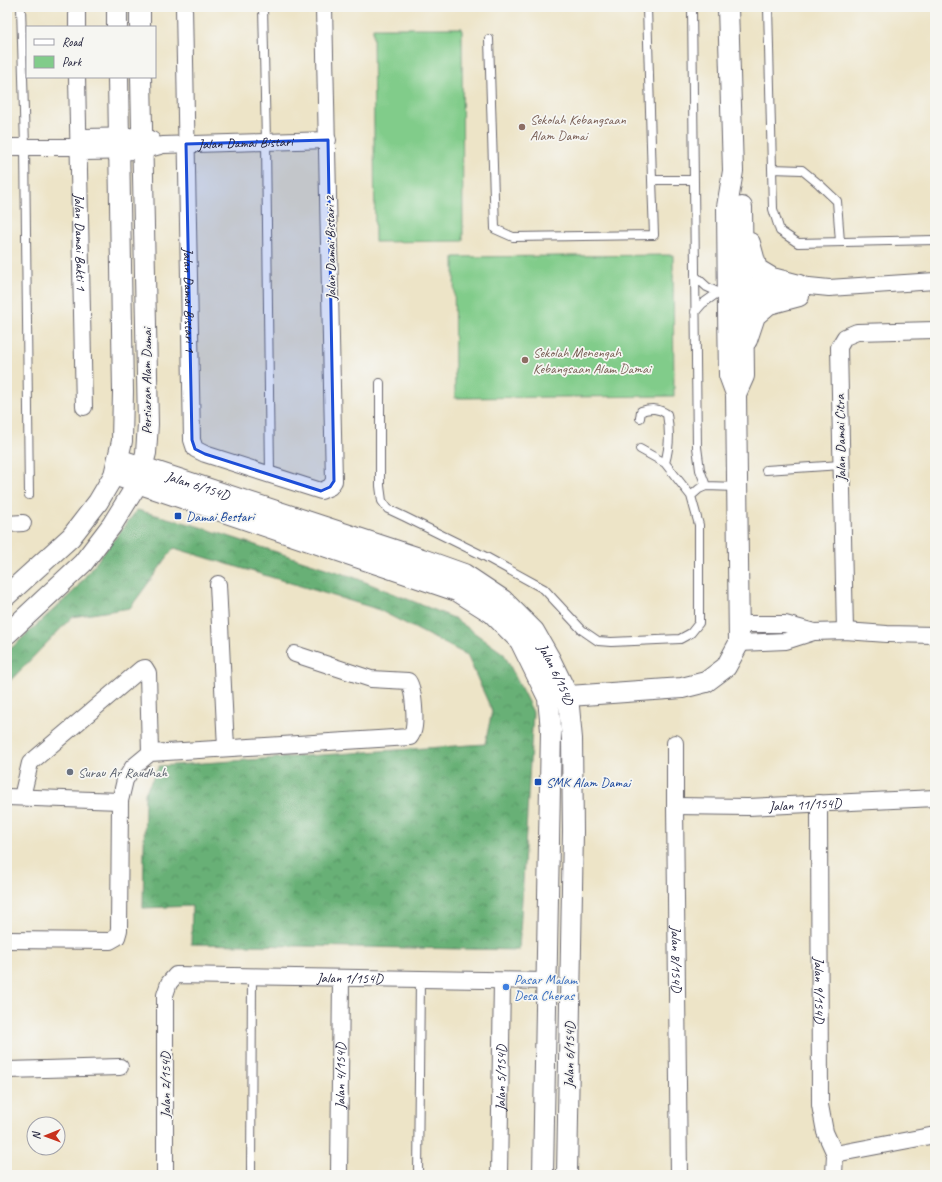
<svg xmlns="http://www.w3.org/2000/svg" width="942" height="1182" font-family="Caveat,sans-serif">
<style>
.green{fill:#81cc8a;stroke:#527762}
.forest{fill:url(#forest-crowns);stroke:#456958}
.lines{fill:none;stroke-linecap:round;stroke-linejoin:round}
.service-casing{stroke:#69666c;stroke-width:10}
.minor-casing{stroke:#69666c;stroke-width:18}
.tertiary-casing{stroke:#69666c;stroke-width:22}
.service{stroke:#fff;stroke-width:8}
.minor{stroke:#fff;stroke-width:16}
.tertiary{stroke:#fff;stroke-width:20}
.marked{fill:#1d4ed8;fill-opacity:0.2;stroke:#1d4ed8;stroke-width:3;stroke-linejoin:round}
.education-dot{fill:#8d6e63;stroke:#f6f6f2;stroke-width:1.5}
.transit-dot{fill:#1a4fb4;stroke:#f6f6f2;stroke-width:1.5}
.worship-dot{fill:#6b7280;stroke:#f6f6f2;stroke-width:1.5}
.shop-dot{fill:#3f7fe0;stroke:#f6f6f2;stroke-width:1.5}
.labels{text-anchor:middle;stroke-width:3.5;stroke-linejoin:round;paint-order:stroke}
.education-label{font-size:14px;fill:#785e54;stroke:#f6f6f2;text-anchor:start}
.street-label{font-size:14px;fill:#22223b;stroke:#f6f6f2}
.transit-label{font-size:14px;fill:#164399;stroke:#f6f6f2;text-anchor:start}
.worship-label{font-size:14px;fill:#5b616d;stroke:#f6f6f2;text-anchor:start}
.shop-label{font-size:14px;fill:#366cbe;stroke:#f6f6f2;text-anchor:start}
</style>
<defs>
<pattern id="forest-crowns" width="20" height="18" patternUnits="userSpaceOnUse"><rect width="20" height="18" fill="#68b076"/><path d="M2 6a3 3 0 1 1 6 0M12 15a3 3 0 1 1 6 0" fill="none" stroke="#558f62"/></pattern>
</defs>
<rect width="100%" height="100%" fill="#f6f6f2"/>
<filter id="ink" filterUnits="userSpaceOnUse"><feTurbulence type="fractalNoise" baseFrequency=".025" numOctaves="2"/><feDisplacementMap in="SourceGraphic" scale="8" xChannelSelector="R" yChannelSelector="G"/><feConvolveMatrix kernelMatrix="1 2 1 2 8 2 1 2 1" color-interpolation-filters="sRGB"/></filter>
<filter id="wash" filterUnits="userSpaceOnUse"><feTurbulence type="fractalNoise" baseFrequency=".012" numOctaves="4" result="noise"/><feDisplacementMap in="SourceGraphic" scale="16" xChannelSelector="R" yChannelSelector="G"/><feGaussianBlur stdDeviation="0.9" result="paint"/><feColorMatrix in="noise" values="0 0 0 0 0 0 0 0 0 0 0 0 0 0 0 0 0 1.4 0 .05"/><feComposite in="paint" operator="in"/></filter>
<g filter="url(#wash)">
<rect width="100%" height="100%" fill="#ede4c7"/>
<path class="green" d="M 373,28 L 462,28 L 463,241 L 375,242 Z
M 673,255 L 674,396 L 455,398 L 454,257 Z"/>
<path class="forest" d="M 137,510 L 194,525 L 353,577 L 454,618 L 504,654 L 533,712 L 519,950 L 191,944 L 192,906 L 143,908 L 145,793 L 159,766 L 485,744 L 492,711 L 467,655 L 377,609 L 174,548 L 130,608 L 72,617 L 7,684 L 7,652 L 74,591 Z"/>
</g>
<g filter="url(#ink)">
<g class="lines">
<g class="service-casing">
<path id="service" d="M 21,7 L 25,147 L 29,495
M 263,7 L 266,142 L 270,474
M 647,7 L 652,180
M 692,7 L 697,447 L 700,470 L 706,486 L 737,487
M 768,7 L 773,209 L 780,231 L 798,243 L 935,240
M 489,39 L 495,229 L 513,237 L 654,235 L 652,180 L 694,180
M 772,169 L 802,170 L 819,184 L 837,201 L 840,242
M 695,276 L 707,287 L 722,294
M 695,312 L 702,304 L 726,287
M 380,383 L 380,486 L 382,501 L 388,509 L 405,517 L 486,557 L 544,589 L 582,630 L 598,641 L 611,642 L 680,639 L 691,633 L 699,623 L 699,525 L 691,496 L 699,489 L 706,486
M 640,418 L 641,411 C 651,408 658,408 667,414 C 670,431 670,446 665,463 L 640,449
M 665,463 L 691,496
M 766,470 L 841,465
M 251,1175 L 252,976
M 418,1175 L 420,979"/>
</g>
<g class="minor-casing">
<g id="minor">
<path d="M 77,7 L 77,27"/>
<path id="s1" d="M 184,7 L 192,440 L 195,449 L 205,454 L 321,491 L 330,487 L 334,481 L 324,7"/>
<path id="s2" d="M 77,77 L 84,407"/>
<path id="s3" d="M 7,147 L 78,147 L 84,152 L 142,151 L 163,145 L 328,140"/>
<path d="M 78,147 L 84,137 L 142,136 L 152,140"/>
<path d="M 731,286 L 799,285 L 829,288 L 935,281"/>
<path d="M 732,298 L 783,296"/>
<path d="M 7,524 L 23,523"/>
<path d="M 218,584 L 226,748"/>
<path d="M 738,624 L 785,624 L 814,632"/>
<path d="M 845,631 L 839,347 L 845,337 L 857,332 L 935,330"/>
<path d="M 739,643 L 786,641 L 814,632 L 845,631 L 887,634 L 935,635"/>
<path id="s4" d="M 675,743 L 675,806 L 679,1175"/>
<path d="M 7,797 L 120,801"/>
<path d="M 22,797 L 30,763 L 141,669 L 145,668 L 148,673 L 150,753"/>
<path id="s5" d="M 819,803 L 820,1105 L 825,1132 L 835,1154 L 834,1175"/>
<path id="s6" d="M 675,806 L 748,807 L 935,798"/>
<path d="M 7,940 L 110,941 L 117,937 L 119,930 L 120,801 L 125,780 L 133,767 L 150,753 L 410,737 C 411,735 413,733 413,731 C 416,723 414,687 408,681 L 371,679 L 295,654"/>
<path d="M 7,1070 L 120,1067"/>
<path d="M 835,1154 L 935,1135"/>
<path id="s7" d="M 165,1175 L 165,995 L 169,983 L 176,975 L 546,981"/>
<path id="s8" d="M 339,1175 L 341,978"/>
<path id="s9" d="M 499,1175 L 502,981"/>
</g>
</g>
<g class="tertiary-casing">
<g id="tertiary">
<path d="M 117,7 L 117,27"/>
<path d="M 140,7 L 140,27"/>
<path d="M 750,243 L 757,269 L 772,278 L 799,285"/>
<path d="M 747,340 L 755,316 L 769,304 L 799,296"/>
<path d="M 736,394 L 744,376 L 742,207"/>
<path id="s10" d="M 118,459 L 422,559 L 464,574 L 503,600 L 534,631 L 550,659 L 568,696 L 572,739 L 573,831 L 567,1175"/>
<path d="M 114,475 L 457,591 L 492,613 L 520,641 L 548,698 L 551,730 L 543,1175"/>
<path d="M 7,595 L 71,537 L 98,502 L 114,475 L 122,441 L 123,392 L 118,77"/>
<path d="M 7,634 L 83,563 L 112,525 L 138,483 L 146,453 L 148,424 L 141,77"/>
<path d="M 555,697 L 682,688 L 706,682 L 726,667 L 739,643 L 736,394 L 729,375 L 728,311 L 727,207 L 733,171 L 728,7"/>
</g>
</g>
<use href="#service" class="service"/>
<use href="#minor" class="minor"/>
<use href="#tertiary" class="tertiary"/>
</g>
</g>
<path class="marked" d="M 328,140 L 334,481 L 330,487 L 321,491 L 205,454 L 195,449 L 192,440 L 186,144 Z"/>
<g class="education-dot">
<circle cx="522" cy="127" r="4"/>
<circle cx="525" cy="360" r="4"/>
</g>
<g class="transit-dot">
<rect x="174" y="512" width="8" height="8" rx="2"/>
<rect x="534" y="778" width="8" height="8" rx="2"/>
</g>
<circle class="worship-dot" cx="70" cy="772" r="4"/>
<circle class="shop-dot" cx="506" cy="987" r="4"/>
<g class="labels">
<g class="education-label">
<text x="530" y="124">Sekolah Kebangsaan<tspan x="530" dy="16">Alam Damai</tspan></text>
<text x="533" y="357">Sekolah Menengah<tspan x="533" dy="16">Kebangsaan Alam Damai</tspan></text>
</g>
<g class="street-label">
<text dy="5" stroke="none"><textPath href="#s3" startOffset="241">Jalan Damai Bistari</textPath></text>
<text dy="5" stroke="none"><textPath href="#s2" startOffset="165">Jalan Damai Bakti 1</textPath></text>
<text transform="translate(330 248) rotate(-91)" y="5">Jalan Damai Bistari 2</text>
<text dy="5" stroke="none"><textPath href="#s1" startOffset="293">Jalan Damai Bistari 1</textPath></text>
<text transform="translate(146 381) rotate(-90)" y="5">Persiaran Alam Damai</text>
<text transform="translate(840 438) rotate(-91)" y="5">Jalan Damai Citra</text>
<text dy="5" stroke="none"><textPath href="#s10" startOffset="84">Jalan 6/154D</textPath></text>
<text dy="5" stroke="none"><textPath href="#s10" startOffset="504">Jalan 6/154D</textPath></text>
<text dy="5" stroke="none"><textPath href="#s6" startOffset="130">Jalan 11/154D</textPath></text>
<text dy="5" stroke="none"><textPath href="#s4" startOffset="216">Jalan 8/154D</textPath></text>
<text dy="5" stroke="none"><textPath href="#s7" startOffset="377">Jalan 1/154D</textPath></text>
<text dy="5" stroke="none"><textPath href="#s5" startOffset="187">Jalan 9/154D</textPath></text>
<text transform="translate(569 1055) rotate(-89)" y="5">Jalan 6/154D</text>
<text dy="5" stroke="none"><textPath href="#s8" startOffset="99">Jalan 4/154D</textPath></text>
<text dy="5" stroke="none"><textPath href="#s9" startOffset="97">Jalan 5/154D</textPath></text>
<text transform="translate(165 1085) rotate(-90)" y="5">Jalan 2/154D</text>
</g>
<g class="transit-label">
<text x="186" y="521">Damai Bestari</text>
<text x="546" y="787">SMK Alam Damai</text>
</g>
<g class="worship-label">
<text x="78" y="777">Surau Ar Raudhah</text>
</g>
<g class="shop-label">
<text x="514" y="984">Pasar Malam<tspan x="514" dy="16">Desa Cheras</tspan></text>
</g>
</g>
<rect width="942" height="1182" fill="none" stroke="#f6f6f2" stroke-width="24"/>
<rect x="26" y="26" width="130" height="52" fill="#f6f6f2" stroke="#a1a1a9"/>
<rect x="34" y="39" width="20" height="6" fill="#ffffff" stroke="#a1a1a9"/>
<text x="62" y="46" font-size="12" fill="#22223b">Road</text>
<rect x="34" y="56" width="20" height="12" fill="#81cc8a" stroke="#a1a1a9"/>
<text x="62" y="66" font-size="12" fill="#22223b">Park</text>
<g transform="translate(46 1136) rotate(269)"><circle r="19" fill="#f6f6f2" stroke="#a1a1a9"/>
<path d="M0-3L7 15L0 10L-7 15Z" fill="#c8321e"/>
<text y="-6" font-size="11" font-weight="bold" text-anchor="middle" fill="#22223b">N</text>
</g>
</svg>
